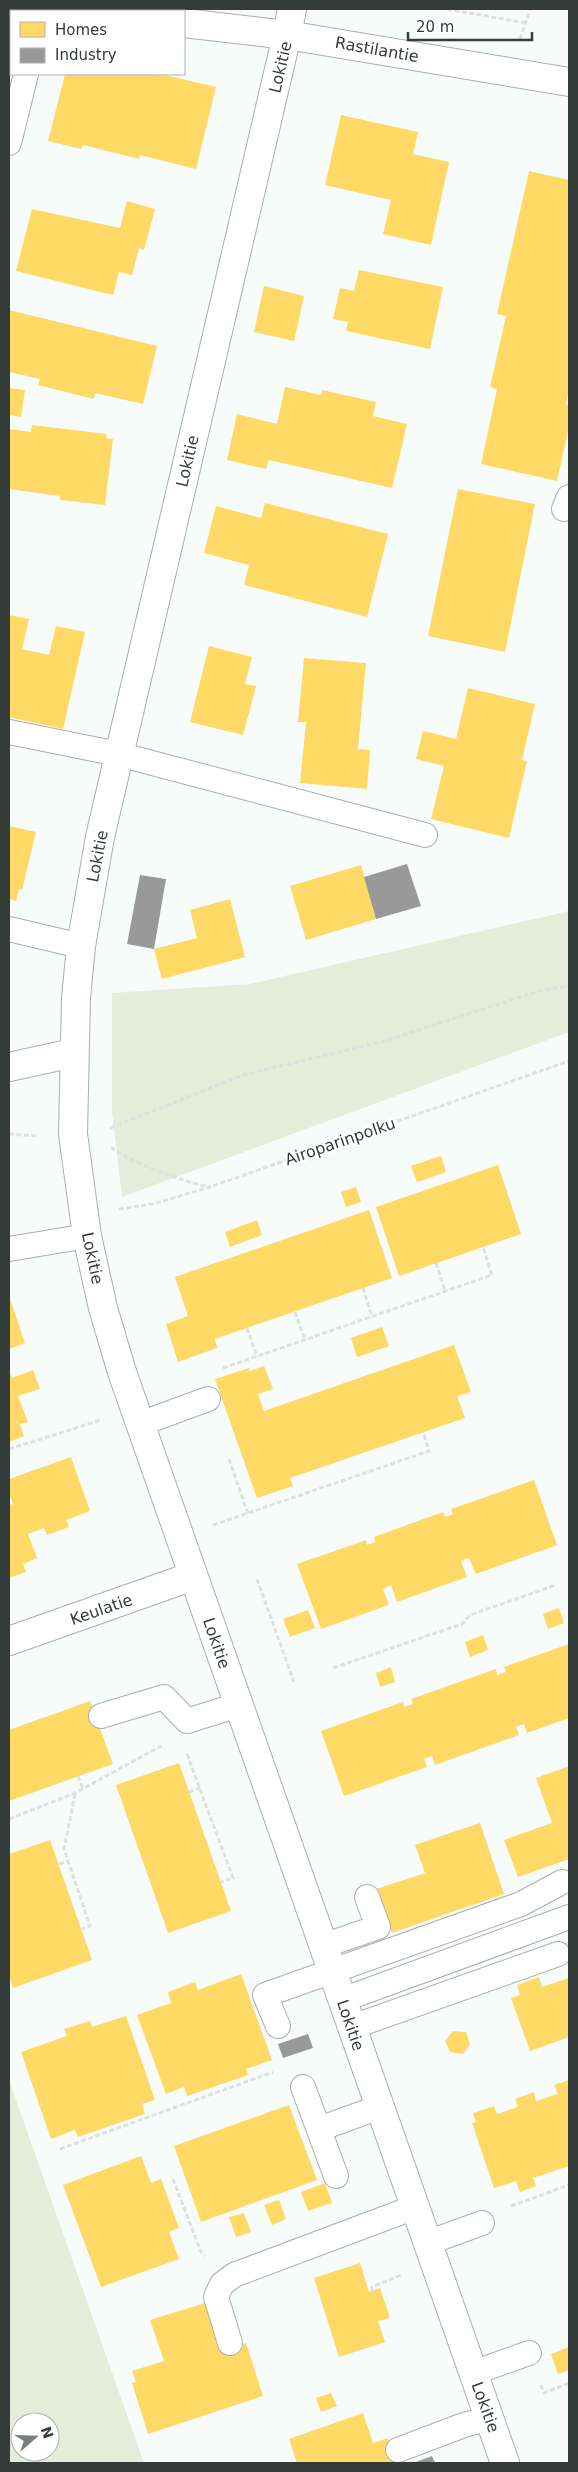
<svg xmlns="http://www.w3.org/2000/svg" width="578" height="2472" font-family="'DejaVu Sans',sans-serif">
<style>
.green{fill:#e6ecda;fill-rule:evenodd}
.homes{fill:#ffd966}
.industry{fill:#999}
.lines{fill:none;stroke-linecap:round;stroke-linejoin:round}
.service-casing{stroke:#a9afad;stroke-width:26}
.minor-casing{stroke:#a9afad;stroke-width:30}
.tertiary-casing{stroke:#a9afad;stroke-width:30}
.path{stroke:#dee0e0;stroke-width:3;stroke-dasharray:5 2.5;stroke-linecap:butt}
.service{stroke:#fefffe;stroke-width:24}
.minor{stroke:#fefffe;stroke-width:28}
.tertiary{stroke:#fefffe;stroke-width:28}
.labels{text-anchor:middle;stroke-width:5;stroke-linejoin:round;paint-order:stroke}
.street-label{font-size:16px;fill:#333c39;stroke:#fff}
</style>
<rect width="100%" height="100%" fill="#f7fcfa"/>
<path class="green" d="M 569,911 L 569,1032 L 122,1197 L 112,1112 L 112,993 L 250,984 Z
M 9,2080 L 144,2463 L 9,2463 ZM 20,2422 L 50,2422 L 50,2452 L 20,2452 Z"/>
<path class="homes" d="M 65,74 L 154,74 L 164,76 L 165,75 L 216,87 L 196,169 L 140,155 L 139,159 L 83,145 L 81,149 L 48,141 Z
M 341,115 L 418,132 L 413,154 L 449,162 L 431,245 L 383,234 L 391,200 L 325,185 Z
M 529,171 L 569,180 L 569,389 L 566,404 L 569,405 L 569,427 L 557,481 L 481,464 L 497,389 L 490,387 L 506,316 L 497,314 Z
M 127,201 L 155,209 L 144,250 L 139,248 L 132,275 L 119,272 L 113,295 L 16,271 L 32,209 L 120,228 Z
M 359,270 L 443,287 L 430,349 L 346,331 L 348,322 L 333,319 L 340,288 L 354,291 Z
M 264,286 L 304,296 L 294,341 L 254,332 Z
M 9,310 L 157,346 L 143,404 L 95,393 L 94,399 L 38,385 L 40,379 L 9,372 Z
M 285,387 L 321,395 L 322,390 L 376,402 L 373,416 L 407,424 L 392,488 L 269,460 L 266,469 L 227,460 L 237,414 L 277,424 Z
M 9,388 L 25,390 L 21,417 L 9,415 Z
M 32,425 L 107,434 L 106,438 L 113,439 L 105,505 L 60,500 L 60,496 L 9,489 L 9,429 L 31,432 Z
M 458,489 L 535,504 L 505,652 L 428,636 Z
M 265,503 L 388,534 L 367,617 L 244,585 L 249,565 L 204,553 L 216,506 L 261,518 Z
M 9,615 L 29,619 L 22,649 L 49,655 L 56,626 L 85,632 L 63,729 L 9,717 Z
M 209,646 L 252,657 L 245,684 L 256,686 L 243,735 L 190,722 Z
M 304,658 L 366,663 L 358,749 L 370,750 L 367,789 L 300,783 L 306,722 L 298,722 Z
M 468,688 L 535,704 L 522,760 L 527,761 L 509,838 L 431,819 L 444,766 L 416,759 L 423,731 L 456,739 Z
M 9,826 L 36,832 L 22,890 L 19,889 L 16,901 L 9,899 Z
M 361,865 L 376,919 L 306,940 L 290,886 Z
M 230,899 L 245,957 L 162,979 L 154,949 L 197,938 L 190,910 Z
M 441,1156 L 446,1172 L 417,1182 L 411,1166 Z
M 498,1165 L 521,1234 L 399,1276 L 376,1207 Z
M 356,1187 L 361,1202 L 346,1207 L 341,1192 Z
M 369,1210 L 392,1278 L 215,1339 L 217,1348 L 178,1362 L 166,1324 L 188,1316 L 175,1277 Z
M 257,1220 L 262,1235 L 230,1247 L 225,1232 Z
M 9,1296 L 25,1343 L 9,1349 Z
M 382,1327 L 389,1346 L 357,1357 L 351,1338 Z
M 454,1345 L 471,1392 L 457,1396 L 465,1418 L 290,1478 L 293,1486 L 257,1498 L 215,1379 L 249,1368 L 250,1371 L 264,1366 L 273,1389 L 258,1394 L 264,1411 Z
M 9,1370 L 12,1378 L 33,1370 L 40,1389 L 18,1396 L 28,1422 L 20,1424 L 24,1436 L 9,1442 Z
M 71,1457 L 90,1511 L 66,1520 L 69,1527 L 47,1535 L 44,1528 L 28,1534 L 37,1558 L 23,1564 L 26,1572 L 9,1578 L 9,1505 L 13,1504 L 9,1493 L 9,1479 Z
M 534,1480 L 557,1545 L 476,1574 L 469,1558 L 461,1561 L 467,1577 L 397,1602 L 391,1585 L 383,1589 L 389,1605 L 321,1629 L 297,1564 L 366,1540 L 367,1545 L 375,1542 L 374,1537 L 443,1512 L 445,1517 L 453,1514 L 451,1509 Z
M 559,1608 L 564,1623 L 548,1629 L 543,1614 Z
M 308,1610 L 315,1628 L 290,1637 L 283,1619 Z
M 483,1635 L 488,1650 L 470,1657 L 465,1642 Z
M 569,1644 L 569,1718 L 527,1733 L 524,1724 L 516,1727 L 519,1735 L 435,1765 L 432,1756 L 424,1759 L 427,1767 L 344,1796 L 321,1731 L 403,1702 L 404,1707 L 413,1704 L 411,1699 L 496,1669 L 497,1675 L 506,1672 L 504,1667 Z
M 391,1667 L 395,1682 L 380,1687 L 376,1673 Z
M 90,1701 L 113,1764 L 9,1801 L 9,1730 Z
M 179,1763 L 231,1911 L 168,1933 L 116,1785 Z
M 569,1766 L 569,1859 L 518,1877 L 504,1840 L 552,1823 L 536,1778 Z
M 480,1823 L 504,1894 L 392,1933 L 376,1889 L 425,1873 L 415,1845 Z
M 50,1840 L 92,1960 L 13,1988 L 9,1975 L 9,1854 Z
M 241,1974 L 272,2060 L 246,2069 L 248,2075 L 187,2096 L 184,2087 L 166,2094 L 137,2015 L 171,2003 L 168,1992 L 195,1982 L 198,1990 Z
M 539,1977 L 542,1987 L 569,1978 L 569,2037 L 530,2051 L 511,1998 L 520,1995 L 517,1985 Z
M 126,2016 L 155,2100 L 142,2104 L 145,2114 L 78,2137 L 75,2130 L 51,2139 L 21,2052 L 67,2036 L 64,2029 L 90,2021 L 92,2027 Z
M 453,2031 L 466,2032 L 470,2044 L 463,2054 L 450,2052 L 445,2041 Z
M 569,2080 L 569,2166 L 533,2178 L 536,2186 L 520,2192 L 516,2181 L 494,2188 L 472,2123 L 476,2122 L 473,2113 L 494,2106 L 497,2114 L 518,2107 L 515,2099 L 534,2092 L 536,2101 L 558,2094 L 554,2085 Z
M 289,2105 L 317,2180 L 201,2222 L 174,2146 Z
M 141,2156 L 151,2183 L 161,2179 L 179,2228 L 169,2232 L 179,2259 L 101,2287 L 63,2185 Z
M 325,2183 L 332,2203 L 308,2211 L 301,2192 Z
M 279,2200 L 286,2219 L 272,2225 L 264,2205 Z
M 244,2213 L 251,2232 L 236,2237 L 229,2217 Z
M 360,2263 L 369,2292 L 380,2288 L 390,2318 L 378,2321 L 385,2342 L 339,2357 L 314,2278 Z
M 205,2303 L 220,2351 L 246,2343 L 263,2396 L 148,2434 L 132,2383 L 136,2382 L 132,2371 L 164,2361 L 150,2320 Z
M 569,2347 L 569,2370 L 558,2374 L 551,2354 Z
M 331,2393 L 337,2406 L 321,2412 L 316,2398 Z
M 363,2413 L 373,2443 L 388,2438 L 397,2463 L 297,2463 L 289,2439 Z"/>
<path class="industry" d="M 407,864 L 421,906 L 376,919 L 364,877 Z
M 140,875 L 166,879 L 154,949 L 127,944 Z
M 308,2034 L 313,2048 L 283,2058 L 278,2044 Z
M 432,2456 L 435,2463 L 413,2463 Z"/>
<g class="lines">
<g class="service-casing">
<path id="service" d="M 42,11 L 43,9
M 9,143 L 26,74
M 564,509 L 569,497
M 9,732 L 118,754 L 425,835
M 9,929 L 81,946
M 9,1249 L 87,1236
M 140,1424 L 208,1399
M 101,1716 L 164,1697 L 187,1721 L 238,1705
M 323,1946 L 378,1927 L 367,1897
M 342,2000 L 569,1917
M 278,2026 L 265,1995 L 521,1904 L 562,1882
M 352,2027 L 558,1954
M 303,2087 L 336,2176
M 319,2129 L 380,2107
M 427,2243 L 482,2223
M 230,2343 L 216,2297 L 222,2284 L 234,2275 L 415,2207
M 473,2373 L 529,2353
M 398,2450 L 464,2425 L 490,2418"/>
</g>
<g class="minor-casing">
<path id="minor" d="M 104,9 L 118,11
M 184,23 L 287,35 L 292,9
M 9,1067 L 73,1053
M 9,1641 L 193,1576"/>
</g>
<g class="tertiary-casing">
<path id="tertiary" d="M 505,2463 L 122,1372 L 103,1308 L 87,1236 L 73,1134 L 76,998 L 81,946 L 100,837 L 287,35 L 569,82"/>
</g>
<path class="path" d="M 447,9 L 526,23
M 520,39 L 530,9
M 110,1128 L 243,1075 L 381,1042 L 539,991 L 569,986
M 9,1134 L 37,1136
M 111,1147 C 131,1163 184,1182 210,1187
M 119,1209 L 153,1204 L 210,1187 L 569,1061
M 436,1263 L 445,1291
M 363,1288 L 372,1317
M 295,1312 L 305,1340
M 247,1328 L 257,1357
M 223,1368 L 492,1275 L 483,1247
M 9,1449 L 101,1420
M 229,1459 L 248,1514
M 213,1525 L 429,1451 L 423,1432
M 257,1579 L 294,1682
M 333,1668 L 462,1624 L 470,1615 L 556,1585
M 187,1754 L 233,1878 L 221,1882
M 78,1776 L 83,1789
M 189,1792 L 200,1788
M 75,1794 L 64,1849 L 90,1926 L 82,1929
M 9,1819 L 75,1793 L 163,1745
M 59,1864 L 68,1861
M 60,2149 L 273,2072
M 173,2179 L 201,2252 L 205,2256
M 511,2206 L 569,2185
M 372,2291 L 372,2287 L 401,2275
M 541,2385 L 544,2393 L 569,2383"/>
<use href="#service" class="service"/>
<use href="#minor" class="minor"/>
<use href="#tertiary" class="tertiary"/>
</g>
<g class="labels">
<g class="street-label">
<text transform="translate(377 49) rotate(10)" y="6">Rastilantie</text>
<text transform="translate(280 67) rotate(-77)" y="6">Lokitie</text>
<text transform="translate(187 461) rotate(-77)" y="6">Lokitie</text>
<text transform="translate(97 856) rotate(-79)" y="6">Lokitie</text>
<text transform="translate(340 1141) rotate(-19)" y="6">Airoparinpolku</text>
<text transform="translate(93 1258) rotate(78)" y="6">Lokitie</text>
<text transform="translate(101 1609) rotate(-19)" y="6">Keulatie</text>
<text transform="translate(217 1643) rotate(71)" y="6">Lokitie</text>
<text transform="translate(351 2025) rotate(71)" y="6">Lokitie</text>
<text transform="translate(486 2407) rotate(70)" y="6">Lokitie</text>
</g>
</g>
<rect width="578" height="2472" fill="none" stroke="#333c39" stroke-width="20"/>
<rect x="10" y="10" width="175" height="65" fill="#ffffff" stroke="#adb1b0"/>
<rect x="20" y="22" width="25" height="15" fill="#ffd966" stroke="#adb1b0"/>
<text x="55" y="35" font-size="15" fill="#333c39">Homes</text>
<rect x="20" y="48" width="25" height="15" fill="#999999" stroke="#adb1b0"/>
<text x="55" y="60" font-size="15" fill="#333c39">Industry</text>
<g transform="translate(35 2437) rotate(70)"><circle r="24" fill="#ffffff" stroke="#adb1b0"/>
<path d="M0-4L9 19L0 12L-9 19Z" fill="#787f7d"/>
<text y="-8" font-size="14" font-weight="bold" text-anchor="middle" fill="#333c39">N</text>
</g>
<path d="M408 32v8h124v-8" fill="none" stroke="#333c39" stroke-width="2.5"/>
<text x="416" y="32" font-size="15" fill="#333c39" stroke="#ffffff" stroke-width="4" paint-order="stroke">20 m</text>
</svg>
